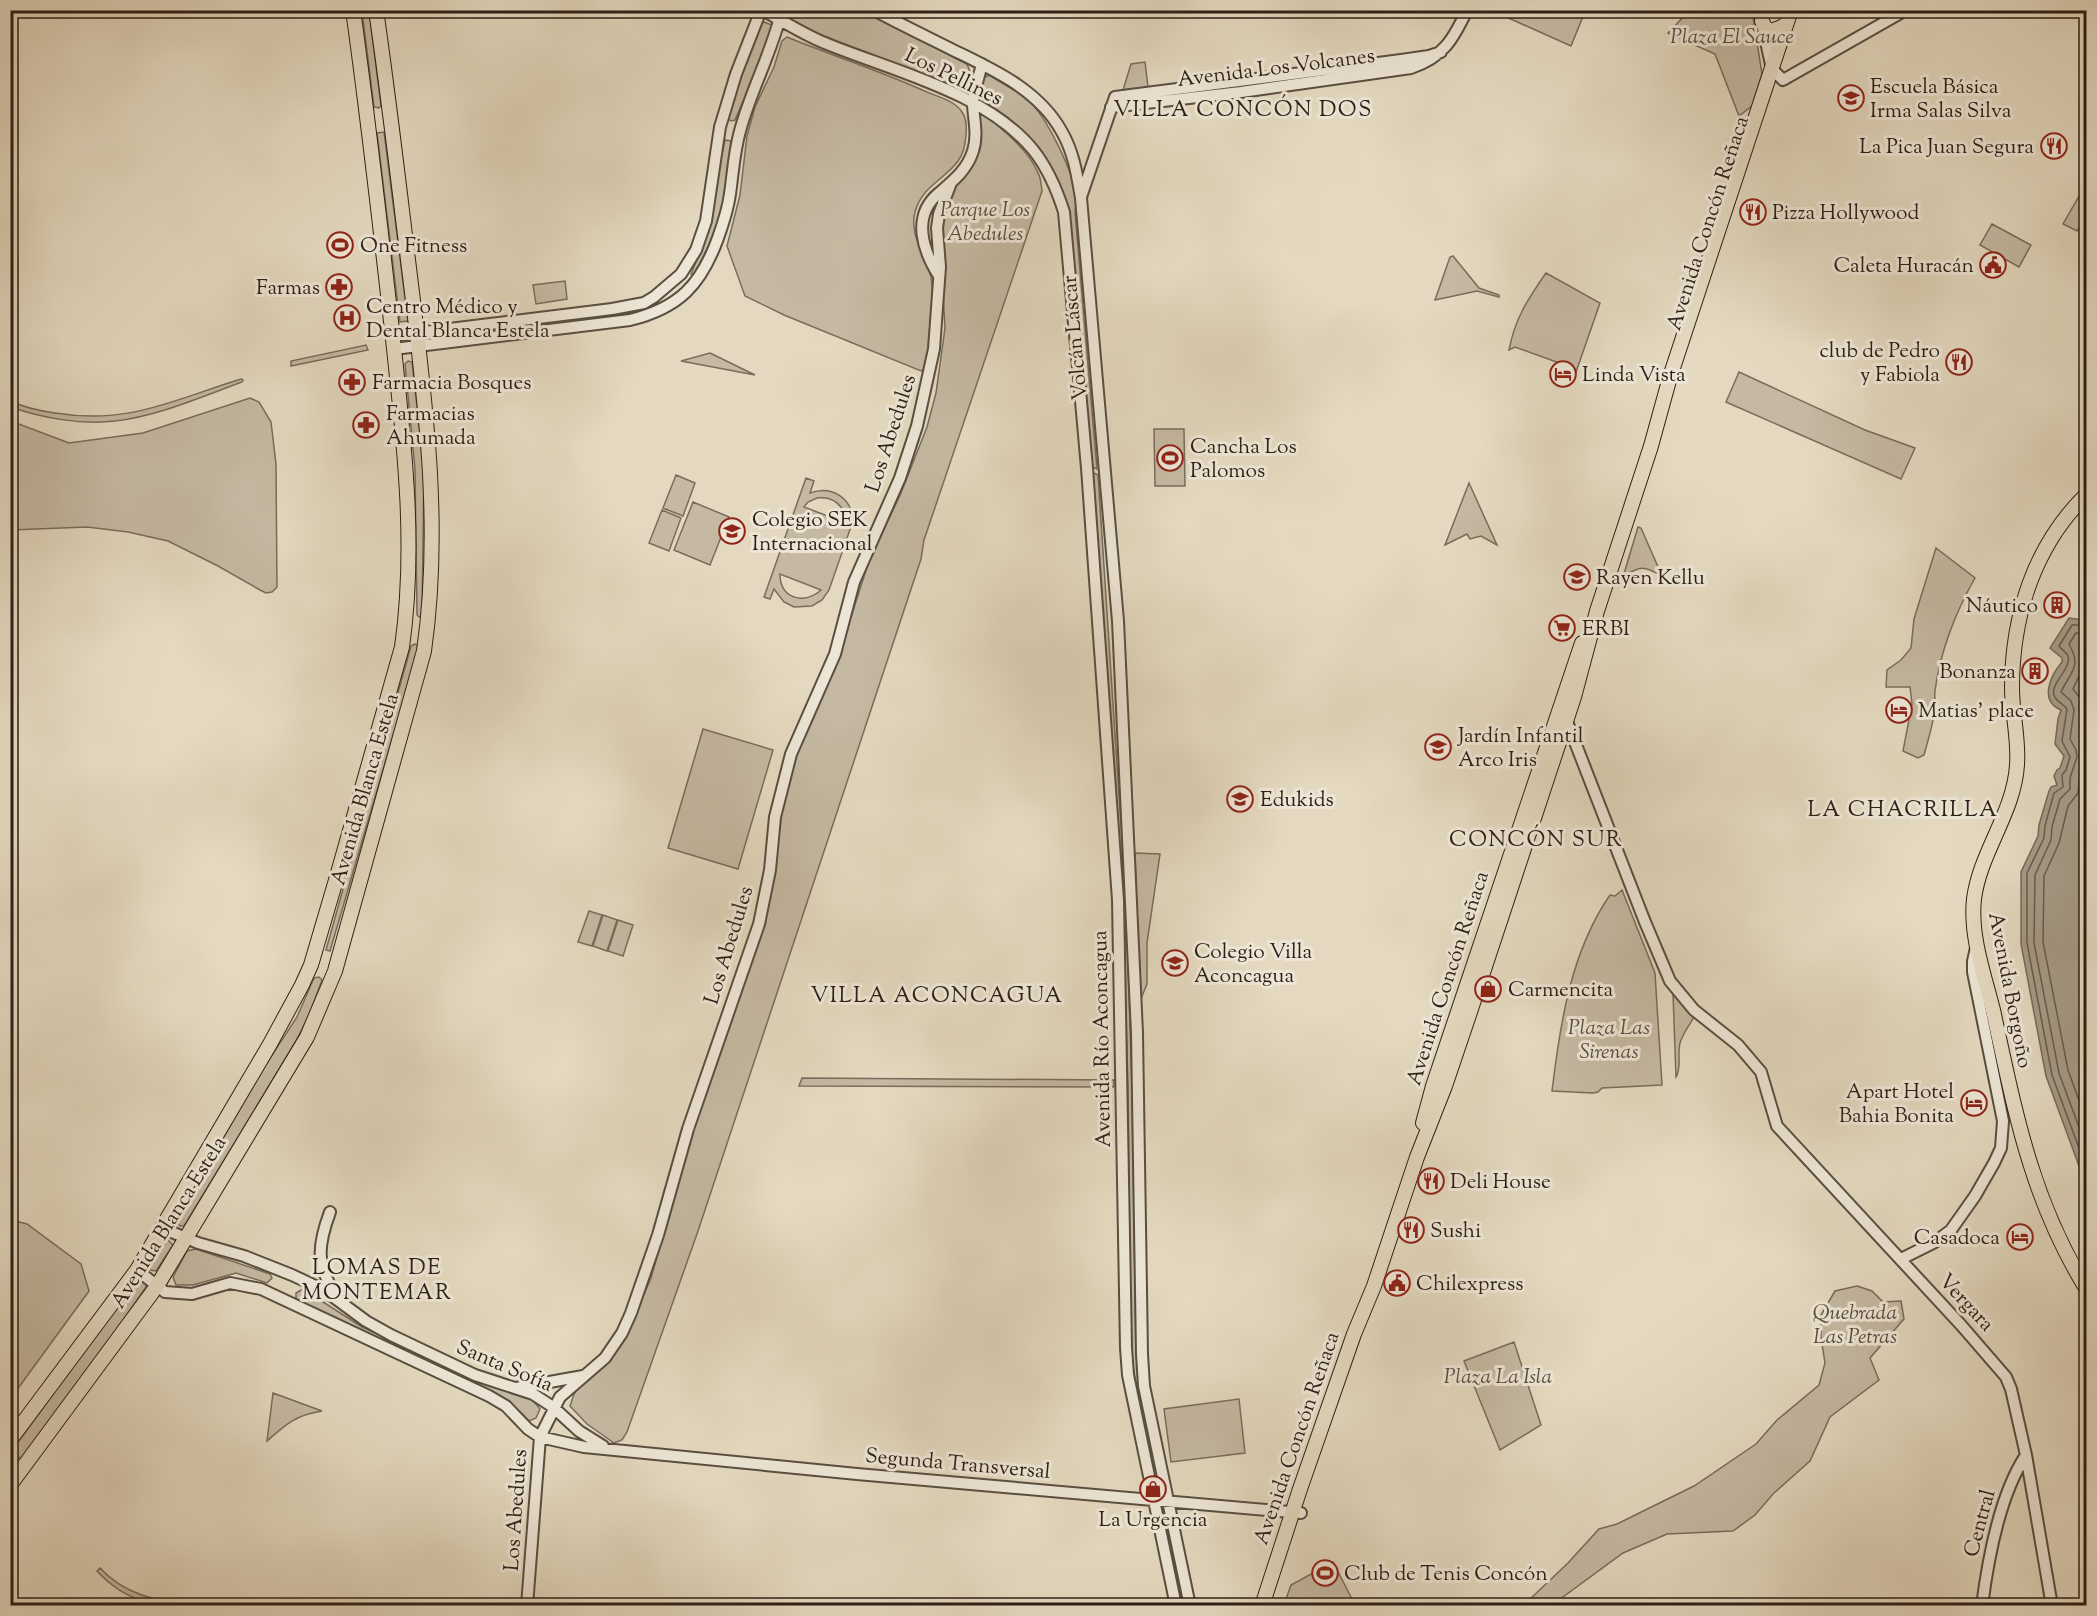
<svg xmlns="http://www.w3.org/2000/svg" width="2097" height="1616" font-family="'Sorts Mill Goudy',serif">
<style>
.green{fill:#c5b9a3;stroke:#786c5c;stroke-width:1.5;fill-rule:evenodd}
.water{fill:#a59a86;stroke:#756959;stroke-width:1.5}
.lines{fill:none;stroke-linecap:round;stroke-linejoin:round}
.shore{stroke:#685c4e;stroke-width:1.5}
.minor-casing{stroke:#5a4e40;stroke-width:14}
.major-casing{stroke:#2c1f15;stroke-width:16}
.minor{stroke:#ede6d6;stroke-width:10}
.major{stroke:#e4d9c0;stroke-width:14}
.labels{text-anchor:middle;stroke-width:6;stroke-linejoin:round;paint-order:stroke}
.park-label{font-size:21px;font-style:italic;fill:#5a4d40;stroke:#ede6d6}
.street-label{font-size:21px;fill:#2c1f15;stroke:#ede6d6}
.poi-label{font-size:21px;fill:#2c1f15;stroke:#ede6d6;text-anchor:start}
.neighbourhood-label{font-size:22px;letter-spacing:1.5px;fill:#2c1f15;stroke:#ede6d6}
</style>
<rect width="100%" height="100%" fill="#e4d9c0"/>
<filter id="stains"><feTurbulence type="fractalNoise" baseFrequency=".00333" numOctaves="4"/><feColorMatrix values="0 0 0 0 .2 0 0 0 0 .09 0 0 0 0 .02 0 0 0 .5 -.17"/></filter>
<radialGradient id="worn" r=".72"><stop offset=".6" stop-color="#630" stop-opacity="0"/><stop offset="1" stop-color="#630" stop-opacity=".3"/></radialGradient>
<path class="green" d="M 362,11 L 369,11 L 381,106 L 379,108 L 374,107 Z
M 775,11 L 864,11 L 967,64 L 971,74 L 968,88 L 957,92 L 905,67 L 818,35 Z
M 1493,11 L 1590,11 L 1582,19 L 1571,46 Z
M 1689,11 L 1752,11 L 1762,74 L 1752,106 L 1739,116 L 1715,54 L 1668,33 Z
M 761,21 L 772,25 L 759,64 L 735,120 L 731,121 L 727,118 L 746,59 Z
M 787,37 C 833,56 881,71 927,92 C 939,97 955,101 962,112 C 969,121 966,138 964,148 C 957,176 923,181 915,212 C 909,236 926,255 931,277 C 935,298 929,347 925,368 L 921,371 L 784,315 L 745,296 L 727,246 L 740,195 L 747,136 L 755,107 L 774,67 L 782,41 Z
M 1145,62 L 1148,87 L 1123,90 L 1131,64 Z
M 990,75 C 1001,84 1015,89 1026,98 C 1046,115 1074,172 1076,198 C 1077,203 1075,208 1075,212 L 1097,469 L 1091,466 L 1070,216 C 1061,180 1042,146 1013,122 C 1005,116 993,111 986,104 C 979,98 982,86 983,78 Z
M 977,109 C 997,125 1028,148 1038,173 C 1041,178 1041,185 1042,191 L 924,540 L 921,559 L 698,1231 L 627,1432 L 622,1440 L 614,1443 L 587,1424 L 570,1406 L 574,1394 L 582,1383 L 608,1363 L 635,1315 L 651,1278 L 693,1131 L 763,925 L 774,871 L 779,817 L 795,755 L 835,667 L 869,561 L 901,493 L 927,427 L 936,393 L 945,328 L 940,240 L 943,210 L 953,186 L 966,173 Z
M 384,132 L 408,321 L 400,322 L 377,133 Z
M 725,140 L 731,141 C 729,167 727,194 720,219 C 714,239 703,256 694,274 L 691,274 L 702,248 Z
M 2086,184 L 2086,214 L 2077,231 L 2063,224 Z
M 1992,224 L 2031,245 L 2019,267 L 1980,245 Z
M 1453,256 L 1479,288 L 1499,295 L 1499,297 L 1477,291 L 1435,300 L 1450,257 Z
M 1546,273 L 1600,303 L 1576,372 L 1573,368 L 1515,347 L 1509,350 C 1515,318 1528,299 1546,273 Z
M 565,281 L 567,299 L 536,304 L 533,285 Z
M 366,345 L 368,350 L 291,366 L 291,361 Z
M 710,353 L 755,375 L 681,361 Z
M 408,361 L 412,362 L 424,470 L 422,616 L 419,617 L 417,615 L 415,469 L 405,364 Z
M 1739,372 L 1865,430 L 1915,448 L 1901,479 L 1726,402 Z
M 241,379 L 243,380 L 242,382 C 201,397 158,416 115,421 C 81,425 42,418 11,407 L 11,401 C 25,408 40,411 55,413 C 129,425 173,400 241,379 Z
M 250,398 L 259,402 L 271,422 L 276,464 L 277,587 L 272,592 L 266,593 L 260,590 L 218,566 L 168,541 L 128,532 L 87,527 L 11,530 L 11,421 L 69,443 L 143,433 Z
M 1154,429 L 1184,429 L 1185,486 L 1155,486 Z
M 1092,472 L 1098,475 L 1126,902 L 1132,1088 L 1136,1355 L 1141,1389 L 1163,1493 L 1156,1491 L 1139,1406 L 1131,1352 L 1128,1089 L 1123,903 Z
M 676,475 L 695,483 L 683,516 L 663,508 Z
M 806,478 L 814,481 L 810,493 C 832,485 852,498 853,521 L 829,590 L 822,600 L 812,606 L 794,607 L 784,602 L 774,589 L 770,599 L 764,597 ZM 817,498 C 834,496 845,506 846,523 L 804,507 L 808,502 ZM 780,575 L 780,574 L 821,590 C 805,605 780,599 780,575 Z
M 1469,483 L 1497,545 L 1481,536 L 1470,539 L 1467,534 L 1445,545 Z
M 693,502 L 729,517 L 710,565 L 674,550 Z
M 662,510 L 681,518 L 669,551 L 649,543 Z
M 1638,527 L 1641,528 L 1662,576 C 1645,566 1640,565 1623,577 Z
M 1936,548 L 1975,578 C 1956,611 1940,652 1935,691 C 1934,697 1936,703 1935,709 C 1933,725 1928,740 1924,755 L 1918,758 L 1903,751 L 1912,704 L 1910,687 L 1886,687 L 1887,670 L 1901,660 L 1911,648 L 1914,619 Z
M 415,644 L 419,647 L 330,951 L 326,950 L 411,646 Z
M 703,729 L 773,750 L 738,869 L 668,848 Z
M 1135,853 L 1160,854 L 1147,943 L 1147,984 L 1140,1001 Z
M 1622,890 L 1655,973 L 1662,1085 L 1602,1088 L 1598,1092 L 1593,1093 L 1552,1091 C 1560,1024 1571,951 1610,895 L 1615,896 Z
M 589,911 L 602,915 L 592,946 L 578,942 Z
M 603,915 L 617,920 L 607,951 L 593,946 Z
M 618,920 L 633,925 L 623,956 L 608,951 Z
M 319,977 L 322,980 L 309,1015 L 296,1041 L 184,1226 L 180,1226 L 176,1220 L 261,1072 L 297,1017 L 314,978 Z
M 1673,994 L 1694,1017 C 1689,1026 1683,1033 1680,1043 C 1677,1054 1682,1068 1676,1077 Z
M 802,1078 L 1114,1080 L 1114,1087 L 799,1086 Z
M 11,1220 L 27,1224 L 81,1264 L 89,1291 L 11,1398 Z
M 164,1236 L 173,1245 L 156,1271 L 150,1270 L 148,1262 Z
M 196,1249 L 270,1274 L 272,1278 L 267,1283 L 236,1273 L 193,1285 L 176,1285 L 173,1277 L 187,1251 Z
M 138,1278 L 148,1284 L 104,1348 L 23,1458 L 15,1457 L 13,1449 Z
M 1857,1286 L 1872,1291 L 1883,1302 L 1901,1301 L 1904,1319 L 1870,1358 L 1879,1380 L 1830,1417 L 1810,1461 L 1773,1494 L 1755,1515 L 1733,1531 L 1667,1534 L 1623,1553 L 1552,1605 L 1528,1605 L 1528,1601 L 1568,1563 L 1599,1529 L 1617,1524 L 1694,1486 L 1756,1444 L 1777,1420 L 1819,1385 L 1825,1363 L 1821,1338 L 1821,1315 L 1835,1291 Z
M 303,1289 L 362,1327 L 404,1346 L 404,1350 L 296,1300 L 296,1293 Z
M 1514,1342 L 1541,1425 L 1500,1450 L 1464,1361 Z
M 438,1362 C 452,1368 466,1376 481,1382 C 500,1389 528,1390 540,1409 L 536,1418 L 529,1421 C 505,1393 469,1382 436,1366 Z
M 273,1393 L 322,1411 C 296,1415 286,1424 267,1441 Z
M 1239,1399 L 1245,1453 L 1171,1462 L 1164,1409 Z
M 1333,1562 L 1355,1605 L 1284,1605 L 1291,1585 Z
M 100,1568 C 125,1595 156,1601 191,1604 L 192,1605 C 152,1606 126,1602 97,1571 Z"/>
<path class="water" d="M 2069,618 L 2083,620 L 2086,618 L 2086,1185 L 2046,1076 L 2021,944 L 2021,872 L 2038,836 L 2039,825 L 2049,791 L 2051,787 L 2057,785 L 2054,776 L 2057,770 L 2060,768 L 2064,756 L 2055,744 L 2058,719 L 2061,710 C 2039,701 2050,676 2062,662 L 2062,658 L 2050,648 Z"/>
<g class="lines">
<path class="shore" d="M 2086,625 L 2072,625 L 2059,646 C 2061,649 2066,652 2068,656 C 2072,668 2050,684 2054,695 C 2056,702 2063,703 2067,709 L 2062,741 L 2070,757 L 2066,770 L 2062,775 L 2063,787 L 2054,793 L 2045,826 L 2044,838 L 2027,873 L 2027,943 L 2052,1075 L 2086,1167
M 2086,633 L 2076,633 L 2069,644 C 2082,667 2071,671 2061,692 L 2071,701 L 2074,710 L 2070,739 L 2076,750 L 2077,757 L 2070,778 L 2070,789 L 2060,799 L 2052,827 L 2051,840 L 2035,875 L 2034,943 L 2059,1073 L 2086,1146
M 2086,642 L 2081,645 C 2088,664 2080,673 2073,689 L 2080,698 L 2083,707 L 2080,737 L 2085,749 L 2086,760 L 2079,780 L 2078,793 L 2068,806 L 2059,843 L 2044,876 L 2043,942 L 2068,1070 L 2086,1120"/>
<g class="minor-casing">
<path id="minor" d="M 763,10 C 782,21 800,32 820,41 C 888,70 986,91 1034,151 C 1048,169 1057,190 1064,212 L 1087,468 L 1118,900 L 1126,1348 L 1128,1375 L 1176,1606
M 874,10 C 900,24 927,37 953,50 C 994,70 1039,90 1062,132 C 1074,153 1077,175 1081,198 L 1118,621 L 1137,1033 L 1142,1354 L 1144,1386 L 1190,1606
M 1759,10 L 1772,69 L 1783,80 L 1906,10
M 1111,107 L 1241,92 L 1411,68 C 1443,57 1453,40 1467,10
M 1081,197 L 1115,97 L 1401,60 L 1429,56 L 1441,52
M 939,276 C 923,251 911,216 939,193 C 953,181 967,170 973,151 C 978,136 974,121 973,105 C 973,92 979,77 982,64
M 392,336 L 612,309 L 644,303 L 654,297 L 681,274 L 696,250 L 706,221 L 720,127 L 736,74 L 761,10
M 394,349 L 630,320 C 679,308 701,285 718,238 C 723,224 728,209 730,194 C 733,173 734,152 740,131 C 751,90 772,52 782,10
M 1566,719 L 1645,922 L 1670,981 L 1694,1010 L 1738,1045 L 1761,1072 L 1777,1126 L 1961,1325 L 2006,1377 L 2011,1389 L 2026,1455 L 2052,1606
M 330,1212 C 317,1247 316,1265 337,1297
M 162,1228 L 198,1243 L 244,1256 L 292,1275 L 324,1290 L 366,1321 L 391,1335 L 475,1375 L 533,1394 L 553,1407 L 579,1431 L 603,1446
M 1901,1259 L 1935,1242 L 1951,1230 L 1975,1196 L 1994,1163 L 2001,1148 L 2003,1121 L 1973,972 L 1973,961 L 1976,948
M 137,1270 L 165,1292 L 192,1294 L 230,1283 L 261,1289 L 489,1396 L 506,1406 L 528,1429 L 540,1437 L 584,1447 L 857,1474 L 1301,1513
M 516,1388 L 583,1376
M 527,1606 L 540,1437 L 560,1397 L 605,1358 L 622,1333 L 631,1313 L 658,1235 L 688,1129 L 759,924 L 770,870 L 775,817 L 791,754 L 835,654 L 854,582 L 900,478 L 917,426 L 934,349 L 940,267 L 937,228 L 939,214 L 951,183
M 1982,1606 C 1988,1559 2000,1494 2026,1455"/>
</g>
<g class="major-casing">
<path id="major" d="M 1762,21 L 1765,28 L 1772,31 L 1786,25
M 2086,495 C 2034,546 2012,616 2012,688 C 2012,714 2019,739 2017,765 C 2014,813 1980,852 1974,899 C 1970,936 1984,974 1993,1010 C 2015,1111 2031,1199 2086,1288
M 1423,1123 L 1433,1086 L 1582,643
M 10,1440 L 137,1270 L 270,1044 L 302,985 L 311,965 L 336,880 L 402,647 C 417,542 403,434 392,330 C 380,223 368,117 353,10
M 10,1485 L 157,1286 L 307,1037 L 335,971 L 424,651 C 442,526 425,400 410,276 C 399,187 389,99 376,10
M 1262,1606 L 1300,1489 L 1354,1334 L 1374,1286 L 1417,1157 L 1445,1086 L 1470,1012 L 1574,697 L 1597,611 L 1651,446 L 1670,377 L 1791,10"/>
</g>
<use href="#minor" class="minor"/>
<use href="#major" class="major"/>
</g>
<defs>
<g id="school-ring" transform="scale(1.35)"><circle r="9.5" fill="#ede6d6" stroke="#8f2418" stroke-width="1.5"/><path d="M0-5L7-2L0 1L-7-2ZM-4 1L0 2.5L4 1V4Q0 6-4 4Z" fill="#8f2418"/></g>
<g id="restaurant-ring" transform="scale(1.35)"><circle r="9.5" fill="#ede6d6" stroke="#8f2418" stroke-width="1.5"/><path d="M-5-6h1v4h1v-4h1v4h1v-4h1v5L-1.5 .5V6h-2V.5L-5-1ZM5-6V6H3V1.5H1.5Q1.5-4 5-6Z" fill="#8f2418"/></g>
<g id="stadium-ring" transform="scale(1.35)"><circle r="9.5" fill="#ede6d6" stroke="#8f2418" stroke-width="1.5"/><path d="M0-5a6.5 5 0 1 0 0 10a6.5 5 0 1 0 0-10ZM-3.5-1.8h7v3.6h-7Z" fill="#8f2418"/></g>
<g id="civic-ring" transform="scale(1.35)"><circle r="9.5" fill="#ede6d6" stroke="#8f2418" stroke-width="1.5"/><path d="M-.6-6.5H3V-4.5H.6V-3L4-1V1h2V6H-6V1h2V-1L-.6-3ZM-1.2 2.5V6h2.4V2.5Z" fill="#8f2418"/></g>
<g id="pharmacy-ring" transform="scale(1.35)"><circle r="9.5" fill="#ede6d6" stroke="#8f2418" stroke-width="1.5"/><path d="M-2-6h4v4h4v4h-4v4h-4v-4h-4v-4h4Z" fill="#8f2418"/></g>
<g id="hospital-ring" transform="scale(1.35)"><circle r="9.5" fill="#ede6d6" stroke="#8f2418" stroke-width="1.5"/><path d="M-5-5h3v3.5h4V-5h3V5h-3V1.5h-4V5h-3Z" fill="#8f2418"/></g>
<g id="hotel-ring" transform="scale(1.35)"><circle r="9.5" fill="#ede6d6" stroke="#8f2418" stroke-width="1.5"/><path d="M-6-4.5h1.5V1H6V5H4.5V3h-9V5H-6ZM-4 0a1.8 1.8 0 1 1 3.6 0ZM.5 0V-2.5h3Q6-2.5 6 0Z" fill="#8f2418"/></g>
<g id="building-ring" transform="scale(1.35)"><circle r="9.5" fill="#ede6d6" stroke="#8f2418" stroke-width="1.5"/><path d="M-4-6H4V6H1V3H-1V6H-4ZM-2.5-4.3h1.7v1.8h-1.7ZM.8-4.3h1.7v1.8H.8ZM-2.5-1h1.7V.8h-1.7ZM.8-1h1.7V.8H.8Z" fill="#8f2418"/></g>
<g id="supermarket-ring" transform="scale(1.35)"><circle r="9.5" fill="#ede6d6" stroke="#8f2418" stroke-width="1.5"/><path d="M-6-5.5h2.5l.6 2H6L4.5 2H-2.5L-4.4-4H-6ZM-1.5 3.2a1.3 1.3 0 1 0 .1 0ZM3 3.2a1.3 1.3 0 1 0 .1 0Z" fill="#8f2418"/></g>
<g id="shop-ring" transform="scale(1.35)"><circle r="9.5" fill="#ede6d6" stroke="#8f2418" stroke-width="1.5"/><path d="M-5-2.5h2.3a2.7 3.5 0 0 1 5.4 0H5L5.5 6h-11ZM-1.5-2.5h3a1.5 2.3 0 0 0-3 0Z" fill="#8f2418"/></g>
</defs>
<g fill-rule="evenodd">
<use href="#school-ring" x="1851" y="98"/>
<use href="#restaurant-ring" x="2054" y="146"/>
<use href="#restaurant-ring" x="1753" y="212"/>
<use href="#stadium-ring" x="340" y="245"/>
<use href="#civic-ring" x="1993" y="265"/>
<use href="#pharmacy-ring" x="339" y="287"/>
<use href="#hospital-ring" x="347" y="318"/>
<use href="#restaurant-ring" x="1959" y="362"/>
<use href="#hotel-ring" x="1563" y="374"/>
<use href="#pharmacy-ring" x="352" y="382"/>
<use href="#pharmacy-ring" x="366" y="425"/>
<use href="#stadium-ring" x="1170" y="458"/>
<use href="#school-ring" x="732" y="531"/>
<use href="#school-ring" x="1577" y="577"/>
<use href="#building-ring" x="2057" y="605"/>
<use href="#supermarket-ring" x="1562" y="628"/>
<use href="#building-ring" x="2035" y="671"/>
<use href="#hotel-ring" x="1899" y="710"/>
<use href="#school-ring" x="1438" y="747"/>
<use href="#school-ring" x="1240" y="799"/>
<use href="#school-ring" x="1175" y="963"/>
<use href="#shop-ring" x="1488" y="989"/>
<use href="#hotel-ring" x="1974" y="1103"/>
<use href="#restaurant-ring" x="1431" y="1181"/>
<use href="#restaurant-ring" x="1411" y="1230"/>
<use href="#hotel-ring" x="2020" y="1237"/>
<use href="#civic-ring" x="1397" y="1283"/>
<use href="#shop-ring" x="1153" y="1489"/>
<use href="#stadium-ring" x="1325" y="1573"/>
</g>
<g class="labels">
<g class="park-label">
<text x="1732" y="43">Plaza El Sauce</text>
<text x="985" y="216">Parque Los<tspan x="985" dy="24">Abedules</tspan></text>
<text x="1609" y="1034">Plaza Las<tspan x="1609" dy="24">Sirenas</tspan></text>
<text x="1855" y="1319">Quebrada<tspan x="1855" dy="24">Las Petras</tspan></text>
<text x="1498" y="1383">Plaza La Isla</text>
</g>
<g class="street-label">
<text transform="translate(1276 67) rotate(-7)" y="7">Avenida Los Volcanes</text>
<text transform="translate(954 76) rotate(26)" y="7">Los Pellines</text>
<text transform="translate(1707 223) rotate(-72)" y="7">Avenida Concón Reñaca</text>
<text transform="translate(1074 338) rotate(-95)" y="7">Volcán Láscar</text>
<text transform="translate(890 433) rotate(-72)" y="7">Los Abedules</text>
<text transform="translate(364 789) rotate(-74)" y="7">Avenida Blanca Estela</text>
<text transform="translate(728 945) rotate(-73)" y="7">Los Abedules</text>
<text transform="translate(1447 978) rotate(-72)" y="7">Avenida Concón Reñaca</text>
<text transform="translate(2011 990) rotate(79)" y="7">Avenida Borgoño</text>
<text transform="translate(1101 1039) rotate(-91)" y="7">Avenida Río Aconcagua</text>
<text transform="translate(168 1222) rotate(-58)" y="7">Avenida Blanca Estela</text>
<text transform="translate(1967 1302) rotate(47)" y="7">Vergara</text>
<text transform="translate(505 1365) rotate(23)" y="7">Santa Sofía</text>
<text transform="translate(1296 1438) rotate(-71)" y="7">Avenida Concón Reñaca</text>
<text transform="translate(958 1463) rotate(5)" y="7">Segunda Transversal</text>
<text transform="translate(515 1510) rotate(-86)" y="7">Los Abedules</text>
<text transform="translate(1979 1523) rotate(-75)" y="7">Central</text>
</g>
<g class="poi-label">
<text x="1870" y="93">Escuela Básica<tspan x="1870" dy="24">Irma Salas Silva</tspan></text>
<text x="2034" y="153" text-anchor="end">La Pica Juan Segura</text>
<text x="1772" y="219">Pizza Hollywood</text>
<text x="360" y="252">One Fitness</text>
<text x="1974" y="272" text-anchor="end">Caleta Huracán</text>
<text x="320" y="294" text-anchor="end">Farmas</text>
<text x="366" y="313">Centro Médico y<tspan x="366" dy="24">Dental Blanca Estela</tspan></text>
<text x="1940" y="357" text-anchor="end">club de Pedro<tspan x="1940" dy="24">y Fabiola</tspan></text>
<text x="1582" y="381">Linda Vista</text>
<text x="372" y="389">Farmacia Bosques</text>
<text x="386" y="420">Farmacias<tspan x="386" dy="24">Ahumada</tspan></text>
<text x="1190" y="453">Cancha Los<tspan x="1190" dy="24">Palomos</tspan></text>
<text x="752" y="526">Colegio SEK<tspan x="752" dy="24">Internacional</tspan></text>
<text x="1596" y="584">Rayen Kellu</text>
<text x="2038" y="612" text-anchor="end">Náutico</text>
<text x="1582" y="635">ERBI</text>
<text x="2016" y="678" text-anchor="end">Bonanza</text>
<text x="1918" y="717">Matias' place</text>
<text x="1458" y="742">Jardín Infantil<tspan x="1458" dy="24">Arco Iris</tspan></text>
<text x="1260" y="806">Edukids</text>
<text x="1194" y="958">Colegio Villa<tspan x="1194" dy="24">Aconcagua</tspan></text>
<text x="1508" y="996">Carmencita</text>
<text x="1954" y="1098" text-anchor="end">Apart Hotel<tspan x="1954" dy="24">Bahia Bonita</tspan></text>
<text x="1450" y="1188">Deli House</text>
<text x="1430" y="1237">Sushi</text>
<text x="2000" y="1244" text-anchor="end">Casadoca</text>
<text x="1416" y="1290">Chilexpress</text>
<text x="1153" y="1526" text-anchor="middle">La Urgencia</text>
<text x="1344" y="1580">Club de Tenis Concón</text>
</g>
<g class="neighbourhood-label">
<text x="1243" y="116">VILLA CONCÓN DOS</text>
<text x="1903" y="816">LA CHACRILLA</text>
<text x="1536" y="846">CONCÓN SUR</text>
<text x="937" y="1002">VILLA ACONCAGUA</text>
<text x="377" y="1274">LOMAS DE<tspan x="377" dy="25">MONTEMAR</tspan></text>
</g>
</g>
<rect width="2097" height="1616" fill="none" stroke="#e4d9c0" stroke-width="36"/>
<rect x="12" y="12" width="2073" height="1592" fill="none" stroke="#2c1f15" stroke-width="3"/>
<rect x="18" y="18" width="2061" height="1580" fill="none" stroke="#2c1f15" stroke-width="1.5"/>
<rect width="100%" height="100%" filter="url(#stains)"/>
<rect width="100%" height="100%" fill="url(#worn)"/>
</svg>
